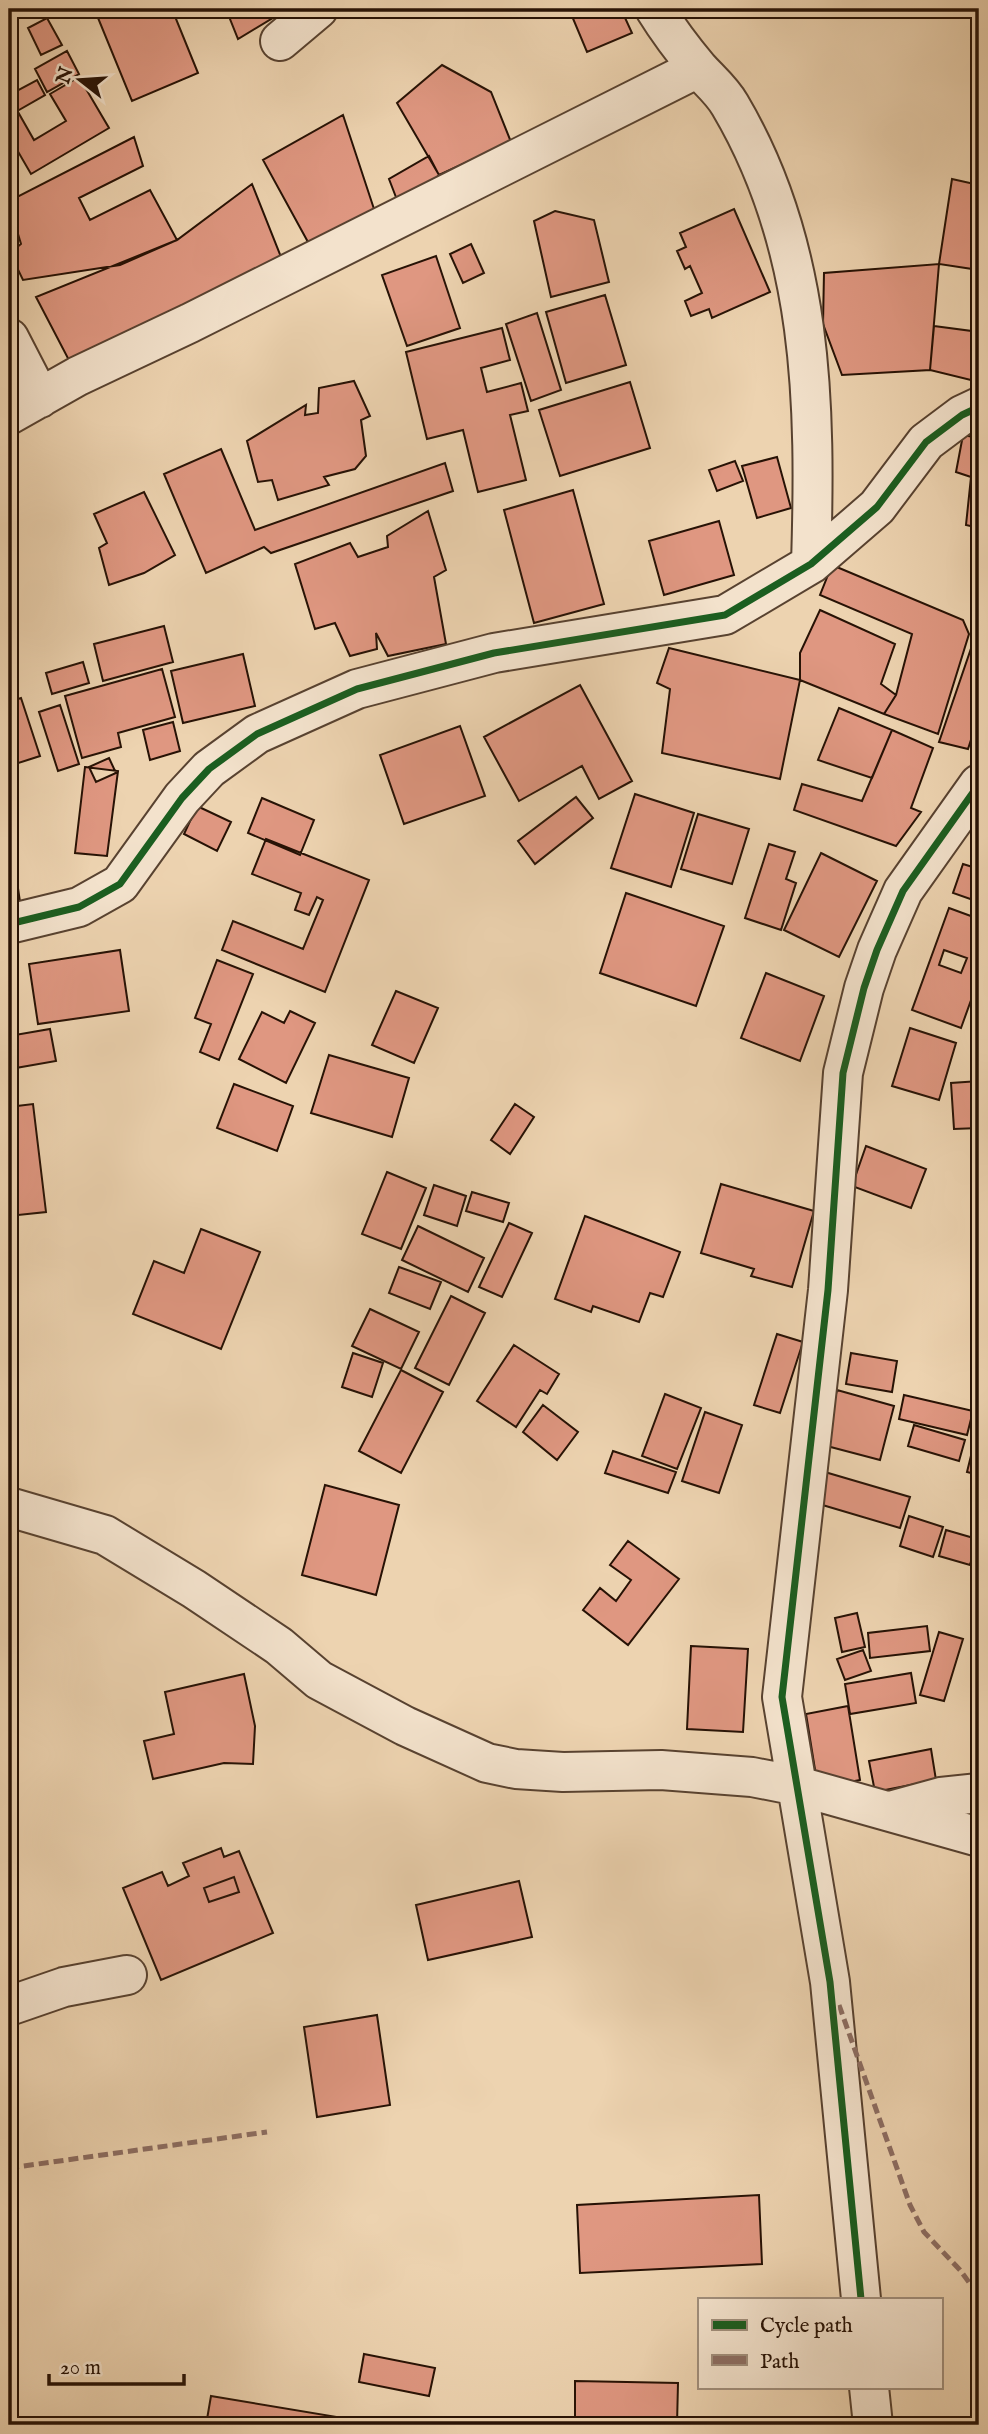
<svg xmlns="http://www.w3.org/2000/svg" width="988" height="2434" font-family="'IM FELL English',serif">
<style>
.building{fill:#df9781;stroke:#271205;stroke-width:2;fill-rule:evenodd}
.lines{fill:none;stroke-linecap:round;stroke-linejoin:round}
.minor-casing{stroke:#584230;stroke-width:42}
.minor{stroke:#f3e2cc;stroke-width:38}
.quiet{stroke:#8d6e63;stroke-width:5;stroke-dasharray:10 5;stroke-linecap:butt}
.cycleway-casing{stroke:#f3e2cc;stroke-width:11}
.cycleway{stroke:#1b5e20;stroke-width:7}
</style>
<rect width="100%" height="100%" fill="#edd3b0"/>
<filter id="stains"><feTurbulence type="fractalNoise" baseFrequency=".00286" numOctaves="4"/><feColorMatrix values="0 0 0 0 .2 0 0 0 0 .09 0 0 0 0 .02 0 0 0 .5 -.17"/></filter>
<radialGradient id="worn" r=".72"><stop offset=".6" stop-color="#630" stop-opacity="0"/><stop offset="1" stop-color="#630" stop-opacity=".3"/></radialGradient>
<path class="building" d="M 106,9 L 172,9 L 198,73 L 132,101 L 96,13 Z
M 226,9 L 273,9 L 276,16 L 238,39 Z
M 569,9 L 621,9 L 632,33 L 587,52 Z
M 47,18 L 62,45 L 41,55 L 28,28 Z
M 67,51 L 79,74 L 47,92 L 35,69 Z
M 442,65 L 491,92 L 511,142 L 439,175 L 397,103 Z
M 79,77 L 109,128 L 31,174 L 9,136 L 9,118 L 18,112 L 34,140 L 66,121 L 50,94 Z
M 37,80 L 45,95 L 12,114 L 9,109 L 9,95 Z
M 343,115 L 375,212 L 314,253 L 263,160 Z
M 134,137 L 143,166 L 79,198 L 90,220 L 150,190 L 177,240 L 120,265 L 23,280 L 10,253 L 21,244 L 18,234 L 9,237 L 9,201 Z
M 429,156 L 439,175 L 421,195 L 404,218 L 389,179 Z
M 952,179 L 979,185 L 979,270 L 939,264 Z
M 252,184 L 283,262 L 72,366 L 36,297 L 177,240 Z
M 734,209 L 770,292 L 712,318 L 709,309 L 691,316 L 685,301 L 702,293 L 690,266 L 685,269 L 677,251 L 686,247 L 680,233 Z
M 555,211 L 594,220 L 609,282 L 551,297 L 534,221 Z
M 471,244 L 484,273 L 463,283 L 450,254 Z
M 436,256 L 460,328 L 407,346 L 382,275 Z
M 939,264 L 930,370 L 842,375 L 823,324 L 824,273 Z
M 605,295 L 626,365 L 566,383 L 546,312 Z
M 537,313 L 561,390 L 531,401 L 506,324 Z
M 934,326 L 979,332 L 979,382 L 930,370 Z
M 502,328 L 510,360 L 481,368 L 487,392 L 521,383 L 528,411 L 510,415 L 526,480 L 478,492 L 463,430 L 427,439 L 406,352 Z
M 354,381 L 370,416 L 361,420 L 366,456 L 355,469 L 324,477 L 329,485 L 278,500 L 272,480 L 258,482 L 247,441 L 306,405 L 305,415 L 318,413 L 319,388 Z
M 630,382 L 650,448 L 560,476 L 539,410 Z
M 963,435 L 979,438 L 979,528 L 966,525 L 971,477 L 956,472 Z
M 221,449 L 255,530 L 445,463 L 453,491 L 271,553 L 264,547 L 206,573 L 164,474 Z
M 777,457 L 791,508 L 757,518 L 742,466 Z
M 735,461 L 743,481 L 717,491 L 709,470 Z
M 573,490 L 604,604 L 534,623 L 504,510 Z
M 144,492 L 175,555 L 144,573 L 109,585 L 99,548 L 107,543 L 94,514 Z
M 428,511 L 446,570 L 434,577 L 446,644 L 388,656 L 376,633 L 377,649 L 350,656 L 335,623 L 315,629 L 295,564 L 350,543 L 358,557 L 388,547 L 387,536 Z
M 719,521 L 734,575 L 664,595 L 649,541 Z
M 832,565 L 963,620 L 969,634 L 938,734 L 884,714 L 896,695 L 912,634 L 820,595 Z
M 820,610 L 895,644 L 881,684 L 896,695 L 884,714 L 800,680 L 800,653 Z
M 164,626 L 173,662 L 103,681 L 94,644 Z
M 977,631 L 979,632 L 979,715 L 968,749 L 939,742 Z
M 669,648 L 800,680 L 780,779 L 662,753 L 670,689 L 657,683 Z
M 243,654 L 255,706 L 183,723 L 171,671 Z
M 83,662 L 89,683 L 52,694 L 46,673 Z
M 162,669 L 175,717 L 118,733 L 121,747 L 82,758 L 65,696 Z
M 580,685 L 632,781 L 599,799 L 582,766 L 519,801 L 484,737 Z
M 21,698 L 40,756 L 9,766 L 9,702 Z
M 60,705 L 79,764 L 58,771 L 39,712 Z
M 839,708 L 892,730 L 872,778 L 818,760 Z
M 173,722 L 180,751 L 150,760 L 143,730 Z
M 460,726 L 485,796 L 404,824 L 380,755 Z
M 892,730 L 933,748 L 911,808 L 921,812 L 896,846 L 794,810 L 802,784 L 862,801 Z
M 109,758 L 116,773 L 96,782 L 89,767 Z
M 85,767 L 118,771 L 107,856 L 75,853 Z
M 635,794 L 694,813 L 671,887 L 611,868 Z
M 576,797 L 593,818 L 535,864 L 518,841 Z
M 262,798 L 314,820 L 300,855 L 248,833 Z
M 197,806 L 231,822 L 217,851 L 184,834 Z
M 698,814 L 749,829 L 732,884 L 681,869 Z
M 9,827 L 20,902 L 9,904 Z
M 266,839 L 369,880 L 325,992 L 222,950 L 233,921 L 303,949 L 323,900 L 317,897 L 309,915 L 295,910 L 301,893 L 252,874 Z
M 769,844 L 795,852 L 786,879 L 796,883 L 781,930 L 745,918 Z
M 821,853 L 877,881 L 839,957 L 784,930 Z
M 963,864 L 979,869 L 979,902 L 953,893 Z
M 626,893 L 724,926 L 696,1006 L 600,973 Z
M 949,908 L 979,919 L 979,978 L 961,1028 L 912,1010 ZM 944,950 L 967,958 L 961,973 L 939,965 Z
M 120,950 L 129,1011 L 38,1024 L 29,964 Z
M 217,960 L 253,974 L 219,1060 L 200,1052 L 211,1024 L 195,1018 Z
M 766,973 L 824,996 L 800,1061 L 741,1038 Z
M 396,991 L 438,1008 L 414,1063 L 372,1045 Z
M 290,1011 L 315,1023 L 286,1083 L 239,1059 L 262,1012 L 284,1023 Z
M 910,1028 L 956,1043 L 939,1100 L 892,1086 Z
M 50,1029 L 56,1061 L 10,1069 L 9,1036 Z
M 329,1055 L 409,1078 L 392,1137 L 311,1113 Z
M 979,1081 L 979,1128 L 954,1129 L 951,1083 Z
M 234,1084 L 293,1106 L 277,1151 L 217,1128 Z
M 33,1104 L 46,1212 L 9,1216 L 9,1107 Z
M 515,1104 L 534,1117 L 510,1154 L 491,1140 Z
M 866,1146 L 926,1169 L 911,1208 L 852,1186 Z
M 387,1172 L 426,1188 L 401,1249 L 362,1234 Z
M 721,1184 L 814,1211 L 792,1287 L 751,1276 L 754,1269 L 701,1253 Z
M 434,1185 L 466,1196 L 457,1226 L 424,1215 Z
M 472,1192 L 509,1203 L 503,1222 L 466,1211 Z
M 585,1216 L 680,1252 L 663,1297 L 650,1293 L 639,1322 L 593,1306 L 591,1312 L 555,1299 Z
M 509,1223 L 532,1233 L 502,1297 L 479,1287 Z
M 418,1226 L 484,1258 L 468,1292 L 402,1260 Z
M 201,1229 L 260,1252 L 221,1349 L 133,1314 L 154,1261 L 184,1273 Z
M 399,1267 L 441,1282 L 430,1309 L 389,1293 Z
M 451,1296 L 485,1313 L 449,1385 L 415,1368 Z
M 370,1309 L 419,1332 L 401,1369 L 352,1346 Z
M 777,1334 L 803,1342 L 780,1413 L 754,1405 Z
M 514,1345 L 559,1374 L 547,1394 L 540,1390 L 516,1427 L 477,1401 Z
M 353,1353 L 383,1363 L 372,1397 L 342,1387 Z
M 851,1353 L 897,1361 L 892,1392 L 846,1384 Z
M 401,1370 L 443,1392 L 401,1473 L 359,1451 Z
M 837,1390 L 894,1406 L 880,1460 L 823,1445 Z
M 665,1394 L 701,1408 L 677,1469 L 642,1456 Z
M 904,1395 L 973,1411 L 967,1435 L 899,1419 Z
M 543,1405 L 578,1432 L 557,1460 L 523,1432 Z
M 705,1412 L 742,1425 L 719,1493 L 682,1481 Z
M 979,1423 L 979,1475 L 967,1472 Z
M 914,1425 L 965,1440 L 959,1461 L 908,1446 Z
M 613,1451 L 676,1472 L 668,1493 L 605,1473 Z
M 818,1470 L 910,1497 L 900,1528 L 809,1501 Z
M 325,1485 L 399,1505 L 376,1595 L 302,1575 Z
M 909,1516 L 943,1527 L 933,1557 L 900,1546 Z
M 946,1530 L 977,1539 L 970,1565 L 939,1556 Z
M 628,1541 L 679,1579 L 628,1645 L 583,1610 L 600,1588 L 616,1601 L 631,1580 L 610,1565 Z
M 857,1613 L 865,1647 L 842,1652 L 835,1618 Z
M 927,1626 L 930,1651 L 870,1658 L 868,1633 Z
M 939,1632 L 963,1639 L 944,1701 L 920,1695 Z
M 691,1646 L 748,1649 L 743,1732 L 687,1729 Z
M 863,1650 L 871,1671 L 845,1680 L 837,1659 Z
M 911,1673 L 916,1703 L 850,1714 L 845,1684 Z
M 244,1674 L 255,1726 L 253,1764 L 224,1763 L 153,1779 L 144,1741 L 174,1734 L 165,1692 Z
M 848,1706 L 860,1780 L 818,1788 L 806,1714 Z
M 931,1749 L 936,1780 L 875,1792 L 869,1761 Z
M 221,1848 L 224,1857 L 239,1851 L 273,1933 L 161,1980 L 123,1888 L 162,1872 L 168,1886 L 189,1876 L 183,1863 ZM 234,1877 L 239,1892 L 209,1902 L 204,1888 Z
M 234,1877 L 239,1892 L 209,1902 L 204,1888 Z
M 519,1881 L 532,1937 L 428,1960 L 416,1905 Z
M 377,2015 L 390,2105 L 317,2117 L 304,2027 Z
M 759,2195 L 762,2264 L 580,2273 L 577,2205 Z
M 364,2354 L 435,2368 L 429,2396 L 359,2382 Z
M 575,2381 L 678,2383 L 677,2425 L 575,2425 Z
M 211,2396 L 355,2420 L 355,2425 L 206,2425 Z"/>
<g class="lines">
<g class="minor-casing">
<path id="minor" d="M 655,9 C 668,30 683,50 699,69 C 709,80 722,91 730,105 C 814,247 816,404 811,564
M 280,41 L 318,9
M 9,338 L 40,398
M 9,415 L 78,376 L 190,323 L 698,68
M 9,924 L 79,907 L 120,884 L 182,798 L 209,769 L 257,734 L 357,689 L 494,653 L 725,615 L 811,564 L 877,507 L 926,442 L 962,415 L 979,407
M 9,1507 L 105,1535 L 194,1589 L 279,1646 L 319,1680 L 405,1726 L 487,1763 L 516,1769 L 563,1772 L 661,1770 L 752,1777 L 798,1786 L 979,1837
M 890,1811 L 941,1797 L 979,1793
M 9,2006 L 64,1987 L 127,1975
M 861,2299 L 830,1982 L 782,1697 L 828,1290 L 843,1073 L 864,988 L 877,950 L 903,891 L 979,784
M 869,2387 L 873,2425"/>
</g>
<use href="#minor" class="minor"/>
<path class="quiet" d="M 839,2005 L 910,2205 L 924,2232 L 960,2270 L 979,2296
M 9,2168 L 267,2132"/>
<g class="cycleway-casing">
<path id="cycleway" d="M 9,924 L 79,907 L 120,884 L 182,798 L 209,769 L 257,734 L 357,689 L 494,653 L 725,615 L 811,564 L 877,507 L 926,442 L 962,415 L 979,407
M 861,2299 L 830,1982 L 782,1697 L 828,1290 L 843,1073 L 864,988 L 877,950 L 903,891 L 979,784"/>
</g>
<use href="#cycleway" class="cycleway"/>
</g>
<rect width="988" height="2434" fill="none" stroke="#edd3b0" stroke-width="35"/>
<rect x="10" y="10" width="967" height="2413" fill="none" stroke="#271205" stroke-width="3.5"/>
<rect x="18" y="18" width="953" height="2399" fill="none" stroke="#271205" stroke-width="2"/>
<rect x="698" y="2298" width="245" height="91" fill="#f3e2cc" stroke="#a18f7c" stroke-width="2"/>
<rect x="712" y="2320" width="35" height="10" fill="#1b5e20" stroke="#a18f7c" stroke-width="2"/>
<text x="760" y="2332" font-size="21" fill="#271205">Cycle path</text>
<rect x="712" y="2355" width="35" height="10" fill="#8d6e63" stroke="#a18f7c" stroke-width="2"/>
<text x="760" y="2368" font-size="21" fill="#271205">Path</text>
<g transform="translate(80 80) rotate(287)" stroke="#f3e2cc" stroke-width="5" paint-order="stroke">
<path d="M0-5L12 26L0 18L-12 26Z" fill="#271205"/>
<text y="-10" font-size="19" font-weight="bold" text-anchor="middle" fill="#271205">N</text>
</g>
<path d="M49 2374v10h135v-10" fill="none" stroke="#271205" stroke-width="3.5"/>
<text x="60" y="2374" font-size="21" fill="#271205" stroke="#f3e2cc" stroke-width="5" paint-order="stroke">20 m</text>
<rect width="100%" height="100%" filter="url(#stains)"/>
<rect width="100%" height="100%" fill="url(#worn)"/>
</svg>
